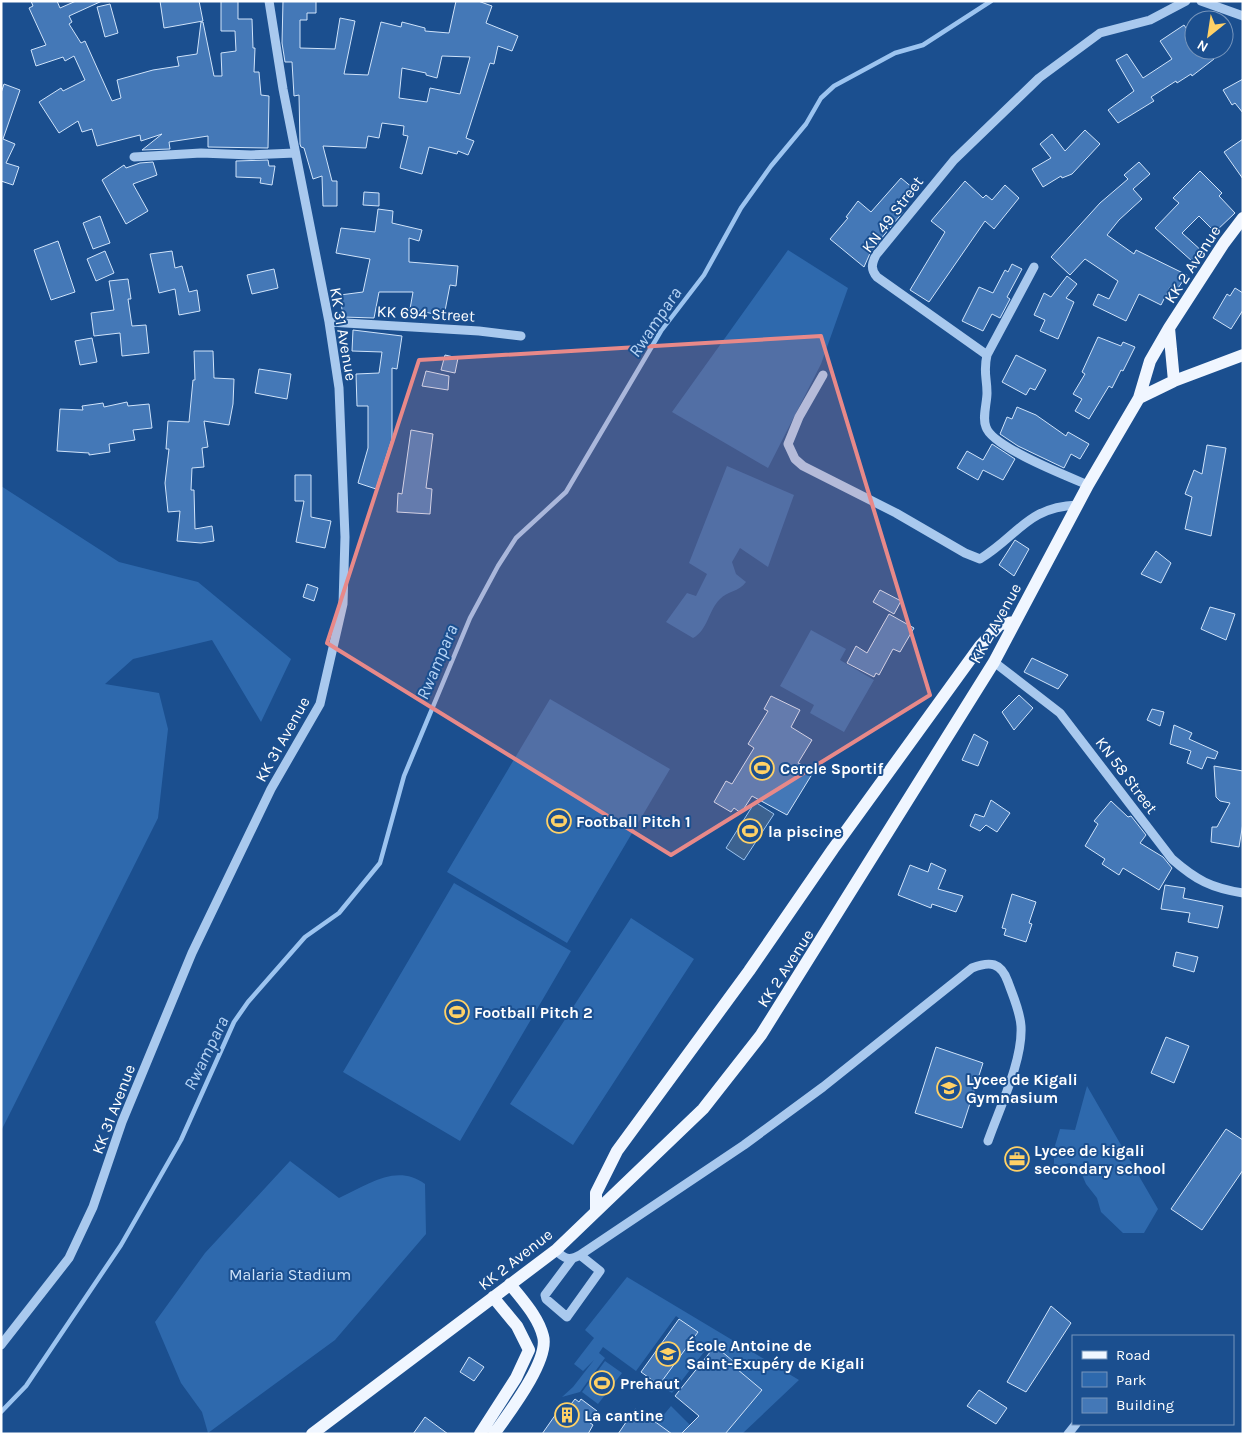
<svg xmlns="http://www.w3.org/2000/svg" width="1244" height="1435" font-family="Karla,sans-serif">
<style>
.green{fill:#2e69ad}
.water{fill:#3c6290;stroke:#9cc4f0}
.lines{fill:none;stroke-linecap:round;stroke-linejoin:round}
.stream{stroke:#9cc4f0;stroke-width:4.5}
.building{fill:#4478b7;stroke:#cfe3fa;fill-rule:evenodd}
.minor{stroke:#a9c9ee;stroke-width:9}
.major{stroke:#f0f6ff;stroke-width:12}
.marked{fill:#e88989;fill-opacity:0.2;stroke:#e88989;stroke-width:4;stroke-linejoin:round}
.labels{text-anchor:middle;stroke-width:4;stroke-linejoin:round;paint-order:stroke}
.street-label{font-size:16px;fill:#fff;stroke:#1b4f8f}
.poi-label{font-size:16px;font-weight:bold;fill:#fff;stroke:#1b4f8f;text-anchor:start}
.park-label{font-size:16px;fill:#cfe3fa;stroke:#1b4f8f}
.water-label{font-size:18px;font-style:italic;fill:#b5d3f5;stroke:#1b4f8f}
</style>
<rect width="100%" height="100%" fill="#1b4f8f"/>
<path class="green" d="M 788,250 L 848,288 L 821,364 L 768,468 L 672,412 Z
M 727,466 L 794,495 L 768,567 L 740,548 L 732,562 L 736,574 L 746,582 C 739,592 727,591 720,599 C 708,611 708,630 693,638 L 666,622 L 687,593 L 696,596 L 707,574 L 689,563 Z
M 1,486 L 119,562 L 198,582 L 291,659 L 261,722 L 212,640 L 133,659 L 105,684 L 159,693 L 168,729 L 158,818 L 1,1131 Z
M 811,630 L 846,649 L 840,660 L 874,680 L 844,732 L 810,713 L 814,705 L 780,686 Z
M 550,699 L 670,769 L 567,943 L 447,872 Z
M 454,883 L 571,951 L 460,1141 L 343,1072 Z
M 631,918 L 694,959 L 573,1145 L 510,1104 Z
M 1087,1086 L 1158,1209 L 1144,1233 L 1123,1233 L 1101,1212 L 1097,1198 L 1086,1184 L 1080,1170 L 1070,1163 L 1054,1167 L 1054,1149 L 1060,1129 L 1075,1130 Z
M 290,1161 L 339,1198 C 368,1185 396,1163 425,1184 L 426,1234 L 335,1340 L 208,1433 L 202,1412 L 181,1383 L 155,1322 L 205,1253 Z
M 627,1277 L 799,1380 L 742,1434 L 725,1434 L 762,1390 L 705,1422 L 693,1411 L 733,1361 L 711,1343 L 672,1393 L 659,1385 L 697,1332 L 676,1316 L 636,1371 L 603,1347 L 599,1353 L 605,1358 L 580,1392 L 562,1397 L 573,1387 L 594,1360 L 583,1371 L 574,1364 L 594,1338 L 585,1330 Z
M 605,1361 L 622,1373 L 598,1404 L 582,1392 Z
M 671,1406 L 690,1425 L 681,1434 L 657,1434 L 662,1427 L 657,1423 Z"/>
<path class="water" d="M 755,802 L 774,814 L 744,860 L 726,848 Z"/>
<g class="lines">
<path class="stream" d="M 1,1412 L 26,1386 L 121,1245 L 181,1140 L 234,1022 L 248,1002 L 305,937 L 339,913 L 380,863 L 404,776 L 470,618 L 498,566 L 516,538 L 566,492 L 661,331 L 704,275 L 741,208 L 771,166 L 806,124 L 821,98 L 834,86 L 895,53 L 923,45 L 991,1"/>
</g>
<path class="building" d="M 31,1 L 57,1 L 60,8 L 76,1 L 102,1 L 69,16 L 72,22 L 69,24 L 81,43 L 85,41 L 112,101 L 121,98 L 117,80 L 153,70 L 179,66 L 177,57 L 197,54 L 201,22 L 203,22 L 214,76 L 222,76 L 221,53 L 236,51 L 235,31 L 221,31 L 221,1 L 238,1 L 238,19 L 252,19 L 253,48 L 255,48 L 254,72 L 259,72 L 261,95 L 269,96 L 268,148 L 208,147 L 208,136 L 169,142 L 170,149 L 142,150 L 162,134 L 141,141 L 140,135 L 97,146 L 92,129 L 82,132 L 78,121 L 59,133 L 39,102 L 61,88 L 63,91 L 85,80 L 74,56 L 65,61 L 63,57 L 36,66 L 31,50 L 46,45 L 29,8 L 33,6 Z
M 160,1 L 199,1 L 203,21 L 164,28 Z
M 283,1 L 316,1 L 316,13 L 307,13 L 307,20 L 300,20 L 300,48 L 335,49 L 340,18 L 355,21 L 344,74 L 368,75 L 381,22 L 401,27 L 402,22 L 425,28 L 425,31 L 449,33 L 456,1 L 478,1 L 492,6 L 486,23 L 518,36 L 512,51 L 498,46 L 494,64 L 490,63 L 466,138 L 474,141 L 468,155 L 458,151 L 457,154 L 429,147 L 422,174 L 400,168 L 408,136 L 403,135 L 404,126 L 382,123 L 379,138 L 368,136 L 366,148 L 323,146 L 332,181 L 337,181 L 337,206 L 323,206 L 322,176 L 313,179 L 304,148 L 301,147 L 300,144 L 299,95 L 294,96 L 292,62 L 285,62 L 282,43 ZM 442,56 L 470,57 L 460,94 L 430,88 L 427,102 L 399,98 L 402,68 L 426,73 L 426,75 L 437,78 Z
M 110,4 L 118,33 L 105,37 L 97,7 Z
M 1184,25 L 1194,40 L 1194,50 L 1207,50 L 1214,59 L 1192,76 L 1191,74 L 1177,83 L 1176,81 L 1151,97 L 1154,101 L 1118,123 L 1108,110 L 1134,91 L 1116,60 L 1127,54 L 1143,78 L 1172,59 L 1160,41 Z
M 1243,79 L 1243,113 L 1235,103 L 1232,105 L 1223,90 Z
M 4,84 L 20,90 L 3,139 L 15,144 L 6,163 L 19,167 L 13,185 L 1,181 L 1,93 Z
M 1085,130 L 1100,144 L 1072,174 L 1062,178 L 1061,176 L 1043,187 L 1032,169 L 1051,158 L 1040,144 L 1052,134 L 1065,151 Z
M 1243,139 L 1243,179 L 1224,152 Z
M 268,160 L 269,166 L 275,166 L 272,185 L 260,183 L 261,178 L 236,177 L 236,161 Z
M 153,162 L 157,175 L 133,184 L 148,211 L 126,224 L 102,180 L 124,165 L 126,168 L 140,163 Z
M 1139,162 L 1150,174 L 1133,189 L 1142,199 L 1119,220 L 1107,235 L 1134,254 L 1136,250 L 1187,275 L 1176,291 L 1170,287 L 1161,305 L 1139,294 L 1126,321 L 1093,305 L 1098,294 L 1109,299 L 1118,281 L 1085,259 L 1070,275 L 1051,257 L 1100,203 L 1128,179 L 1124,175 Z
M 1200,171 L 1222,193 L 1219,196 L 1235,213 L 1215,232 L 1199,216 L 1182,233 L 1203,252 L 1193,262 L 1155,228 L 1179,203 L 1173,198 Z
M 901,178 L 914,189 L 898,208 L 903,212 L 871,251 L 864,267 L 830,239 L 848,218 L 846,217 L 858,201 L 871,212 Z
M 965,181 L 983,198 L 986,195 L 992,200 L 1005,185 L 1019,198 L 994,229 L 985,221 L 929,302 L 910,290 L 945,232 L 931,221 Z
M 364,192 L 379,193 L 379,206 L 363,205 Z
M 378,209 L 393,211 L 392,223 L 422,230 L 419,241 L 409,238 L 409,262 L 458,266 L 456,286 L 450,285 L 444,316 L 410,309 L 413,292 L 379,292 L 374,318 L 343,317 L 340,295 L 363,292 L 370,259 L 336,253 L 341,228 L 375,232 Z
M 100,216 L 110,243 L 93,249 L 83,223 Z
M 58,241 L 75,292 L 51,300 L 34,250 Z
M 105,251 L 114,273 L 96,281 L 87,259 Z
M 172,251 L 175,268 L 182,266 L 189,292 L 197,290 L 200,311 L 179,315 L 175,289 L 159,293 L 150,254 Z
M 1012,264 L 1022,269 L 1007,297 L 1010,299 L 1000,318 L 992,314 L 983,331 L 962,321 L 979,287 L 993,293 L 1005,270 L 1008,272 Z
M 274,269 L 278,288 L 252,294 L 247,275 Z
M 1067,276 L 1077,284 L 1066,298 L 1074,302 L 1058,339 L 1040,331 L 1045,320 L 1034,315 L 1044,293 L 1051,297 Z
M 128,279 L 131,299 L 128,299 L 132,326 L 146,325 L 149,353 L 122,356 L 120,333 L 94,336 L 91,313 L 114,310 L 109,281 Z
M 1235,288 L 1243,293 L 1243,310 L 1231,329 L 1213,318 L 1227,294 L 1230,296 Z
M 353,330 L 402,336 L 397,369 L 392,368 L 392,439 L 376,489 L 358,483 L 368,448 L 368,406 L 357,406 L 356,374 L 379,373 L 382,352 L 352,351 Z
M 1098,337 L 1121,346 L 1123,342 L 1135,347 L 1123,371 L 1121,370 L 1112,388 L 1109,386 L 1089,419 L 1075,411 L 1082,399 L 1073,394 L 1085,374 L 1082,372 Z
M 92,338 L 97,362 L 80,365 L 75,341 Z
M 194,351 L 213,351 L 214,378 L 234,379 L 233,404 L 229,425 L 204,421 L 208,447 L 202,448 L 204,467 L 192,468 L 191,490 L 194,490 L 195,529 L 212,526 L 214,541 L 201,543 L 177,541 L 180,511 L 168,512 L 165,483 L 169,449 L 166,449 L 168,421 L 189,422 L 193,380 L 195,380 Z
M 445,355 L 458,358 L 455,373 L 441,370 Z
M 1016,355 L 1046,370 L 1035,390 L 1030,388 L 1026,395 L 1002,382 Z
M 259,369 L 291,374 L 287,399 L 255,393 Z
M 426,371 L 449,376 L 448,390 L 422,386 Z
M 127,402 L 128,406 L 149,404 L 152,428 L 133,430 L 135,440 L 109,444 L 110,452 L 89,455 L 89,453 L 57,451 L 60,409 L 83,410 L 82,406 L 103,403 L 104,407 Z
M 1017,407 L 1036,415 L 1066,436 L 1068,432 L 1089,444 L 1080,459 L 1071,454 L 1064,468 L 1018,446 L 1000,434 L 1007,417 L 1012,419 Z
M 411,430 L 433,434 L 426,488 L 432,489 L 430,514 L 397,512 L 398,493 L 402,494 Z
M 992,444 L 1015,459 L 1003,480 L 983,470 L 978,480 L 957,468 L 967,451 L 983,460 Z
M 1207,445 L 1226,448 L 1211,536 L 1185,529 L 1192,497 L 1185,494 L 1194,470 L 1202,474 Z
M 295,475 L 311,475 L 311,517 L 331,521 L 325,548 L 296,542 L 304,501 L 295,501 Z
M 1015,540 L 1029,549 L 1014,576 L 999,565 Z
M 1156,551 L 1171,563 L 1161,583 L 1141,574 Z
M 307,584 L 318,588 L 314,601 L 303,597 Z
M 880,590 L 901,601 L 894,614 L 873,602 Z
M 1210,607 L 1235,614 L 1226,640 L 1201,629 Z
M 889,614 L 914,628 L 900,652 L 893,649 L 879,675 L 876,673 L 874,677 L 847,663 L 856,646 L 867,653 Z
M 1032,658 L 1068,675 L 1058,689 L 1024,672 Z
M 1019,695 L 1033,708 L 1014,730 L 1002,712 Z
M 771,696 L 800,710 L 791,727 L 812,740 L 798,763 L 814,771 L 787,815 L 752,796 L 741,813 L 734,808 L 731,812 L 714,802 L 726,781 L 732,784 L 754,748 L 748,744 L 768,711 L 764,709 Z
M 1152,709 L 1164,712 L 1160,726 L 1147,720 Z
M 1174,725 L 1192,733 L 1189,739 L 1218,752 L 1215,759 L 1207,757 L 1202,769 L 1187,763 L 1191,751 L 1170,744 Z
M 974,734 L 988,742 L 978,766 L 962,760 Z
M 1214,766 L 1243,771 L 1243,823 L 1239,847 L 1211,842 L 1212,827 L 1217,827 L 1230,803 L 1220,801 L 1216,797 Z
M 991,800 L 1010,813 L 997,832 L 986,825 L 980,831 L 970,826 L 975,814 L 984,817 Z
M 1111,801 L 1128,817 L 1131,816 L 1146,835 L 1140,843 L 1163,857 L 1172,868 L 1159,890 L 1123,868 L 1119,875 L 1102,864 L 1105,859 L 1085,846 L 1098,824 L 1094,821 Z
M 931,863 L 946,870 L 938,889 L 963,896 L 956,912 L 932,904 L 931,908 L 898,895 L 910,865 L 928,872 Z
M 1165,885 L 1185,888 L 1183,898 L 1223,906 L 1218,928 L 1188,922 L 1190,913 L 1161,909 Z
M 1012,894 L 1036,902 L 1029,923 L 1032,924 L 1026,942 L 1004,935 L 1006,929 L 1002,928 Z
M 1176,952 L 1198,957 L 1194,972 L 1173,966 Z
M 1166,1037 L 1189,1046 L 1174,1083 L 1151,1073 Z
M 936,1047 L 983,1063 L 962,1128 L 915,1113 Z
M 1226,1129 L 1243,1140 L 1243,1170 L 1202,1230 L 1171,1209 Z
M 1051,1306 L 1071,1323 L 1026,1392 L 1007,1382 Z
M 679,1319 L 698,1332 L 659,1385 L 641,1372 Z
M 715,1346 L 733,1361 L 731,1364 L 762,1390 L 725,1434 L 681,1434 L 699,1416 L 675,1396 Z
M 469,1357 L 484,1367 L 474,1381 L 460,1372 Z
M 979,1390 L 1007,1408 L 996,1424 L 967,1406 Z
M 575,1399 L 579,1402 L 581,1399 L 597,1411 L 589,1422 L 593,1425 L 588,1434 L 542,1434 L 563,1404 L 568,1408 Z
M 635,1409 L 652,1423 L 654,1421 L 672,1434 L 618,1434 Z
M 425,1417 L 448,1434 L 413,1434 Z"/>
<g class="lines">
<path class="minor" d="M 1201,1 L 1243,16
M 134,157 L 201,153 L 251,155 L 295,153
M 329,322 L 479,331 L 521,336
M 987,355 L 1034,267
M 823,375 L 799,417 L 788,444 L 795,459 L 803,466 L 896,513 L 965,553 L 980,559 C 1018,536 1027,507 1077,505
M 1088,485 C 1067,476 992,447 986,427 C 982,418 987,403 987,393 C 987,377 983,372 987,355 L 877,277 C 870,269 872,263 876,255 L 954,160 L 1039,78 L 1100,33 L 1150,20 L 1186,1
M 994,662 L 1060,713 L 1172,859 C 1196,880 1211,888 1243,893
M 556,1250 C 564,1259 569,1261 580,1255 L 744,1145 L 823,1087 L 972,968 C 990,961 1001,962 1008,982 C 1013,996 1020,1011 1021,1026 C 1023,1061 999,1109 988,1141
M 572,1259 L 545,1295 L 546,1299 L 567,1317 L 600,1271 L 580,1255
M 1,1345 L 69,1258 L 93,1207 L 122,1122 L 192,953 L 271,789 L 320,704 L 343,604 L 345,537 L 339,388 L 329,322 L 283,89 L 269,1
M 1068,1434 L 1076,1424"/>
<path class="major" d="M 1169,328 L 1174,381
M 1139,398 L 1150,361 L 1169,328 L 1224,243 L 1243,218
M 596,1211 L 596,1193 L 617,1151 L 749,971 L 833,849 L 980,646 L 1000,624 L 1015,622
M 312,1434 L 556,1250 L 703,1109 L 761,1035 L 994,662 L 1088,485 L 1139,398 L 1174,381 L 1243,355
M 480,1434 L 516,1378 L 529,1350 L 517,1326 L 493,1297
M 494,1434 C 508,1414 550,1360 543,1336 C 538,1316 522,1300 510,1284"/>
</g>
<path class="marked" d="M 821,336 L 930,695 L 671,855 L 327,643 L 419,360 Z"/>
<defs>
<g id="stadium-ring" transform="scale(1.25)"><circle r="9.5" fill="#1b4f8f" stroke="#ffd166" stroke-width="1.5"/><path d="M0-5a6.5 5 0 1 0 0 10a6.5 5 0 1 0 0-10ZM-3.5-1.8h7v3.6h-7Z" fill="#ffd166"/></g>
<g id="school-ring" transform="scale(1.25)"><circle r="9.5" fill="#1b4f8f" stroke="#ffd166" stroke-width="1.5"/><path d="M0-5L7-2L0 1L-7-2ZM-4 1L0 2.5L4 1V4Q0 6-4 4Z" fill="#ffd166"/></g>
<g id="office-ring" transform="scale(1.25)"><circle r="9.5" fill="#1b4f8f" stroke="#ffd166" stroke-width="1.5"/><path d="M-6-3h4V-5.5h4V-3h4V5H-6ZM-1-4.5V-3h2v-1.5ZM-6 0V1H6V0Z" fill="#ffd166"/></g>
<g id="building-ring" transform="scale(1.25)"><circle r="9.5" fill="#1b4f8f" stroke="#ffd166" stroke-width="1.5"/><path d="M-4-6H4V6H1V3H-1V6H-4ZM-2.5-4.3h1.7v1.8h-1.7ZM.8-4.3h1.7v1.8H.8ZM-2.5-1h1.7V.8h-1.7ZM.8-1h1.7V.8H.8Z" fill="#ffd166"/></g>
</defs>
<g fill-rule="evenodd">
<use href="#stadium-ring" x="762" y="768"/>
<use href="#stadium-ring" x="559" y="821"/>
<use href="#stadium-ring" x="750" y="831"/>
<use href="#stadium-ring" x="457" y="1012"/>
<use href="#school-ring" x="949" y="1088"/>
<use href="#office-ring" x="1017" y="1159"/>
<use href="#school-ring" x="668" y="1354"/>
<use href="#stadium-ring" x="602" y="1383"/>
<use href="#building-ring" x="567" y="1415"/>
</g>
<g class="labels">
<g class="street-label">
<text transform="translate(892 214) rotate(-53)" y="6">KN 49 Street</text>
<text transform="translate(1192 264) rotate(-57)" y="6">KK 2 Avenue</text>
<text transform="translate(426 313) rotate(3)" y="6">KK 694 Street</text>
<text transform="translate(344 334) rotate(80)" y="6">KK 31 Avenue</text>
<text transform="translate(995 623) rotate(-61)" y="6">KK 2 Avenue</text>
<text transform="translate(282 739) rotate(-61)" y="6">KK 31 Avenue</text>
<text transform="translate(1127 775) rotate(53)" y="6">KN 58 Street</text>
<text transform="translate(785 968) rotate(-57)" y="6">KK 2 Avenue</text>
<text transform="translate(113 1109) rotate(-69)" y="6">KK 31 Avenue</text>
<text transform="translate(515 1259) rotate(-38)" y="6">KK 2 Avenue</text>
</g>
<g class="poi-label">
<text x="780" y="774">Cercle Sportif</text>
<text x="576" y="827">Football Pitch 1</text>
<text x="768" y="837">la piscine</text>
<text x="474" y="1018">Football Pitch 2</text>
<text x="966" y="1085">Lycee de Kigali<tspan x="966" dy="18">Gymnasium</tspan></text>
<text x="1034" y="1156">Lycee de kigali<tspan x="1034" dy="18">secondary school</tspan></text>
<text x="686" y="1351">École Antoine de<tspan x="686" dy="18">Saint-Exupéry de Kigali</tspan></text>
<text x="620" y="1389">Prehaut</text>
<text x="584" y="1421">La cantine</text>
</g>
<g class="park-label">
<text x="290" y="1280">Malaria Stadium</text>
</g>
<g class="water-label">
<text transform="translate(655 322) rotate(-56)" y="6">Rwampara</text>
<text transform="translate(437 662) rotate(-67)" y="6">Rwampara</text>
<text transform="translate(206 1053) rotate(-64)" y="6">Rwampara</text>
</g>
</g>
<rect width="1244" height="1435" fill="none" stroke="#ffffff" stroke-width="5"/>
<rect x="1072" y="1335" width="162" height="90" fill="#1b4f8f" stroke="#7695bc"/>
<rect x="1082" y="1351" width="25" height="8" fill="#f0f6ff" stroke="#7695bc"/>
<text x="1116" y="1360" font-size="15" fill="#ffffff">Road</text>
<rect x="1082" y="1372" width="25" height="15" fill="#2e69ad" stroke="#7695bc"/>
<text x="1116" y="1385" font-size="15" fill="#ffffff">Park</text>
<rect x="1082" y="1398" width="25" height="15" fill="#4478b7" stroke="#7695bc"/>
<text x="1116" y="1410" font-size="15" fill="#ffffff">Building</text>
<g transform="translate(1209 35) rotate(210)"><circle r="24" fill="#1b4f8f" stroke="#7695bc"/>
<path d="M0-4L9 19L0 12L-9 19Z" fill="#ffd166"/>
<text y="-8" font-size="14" font-weight="bold" text-anchor="middle" fill="#ffffff">N</text>
</g>
</svg>
